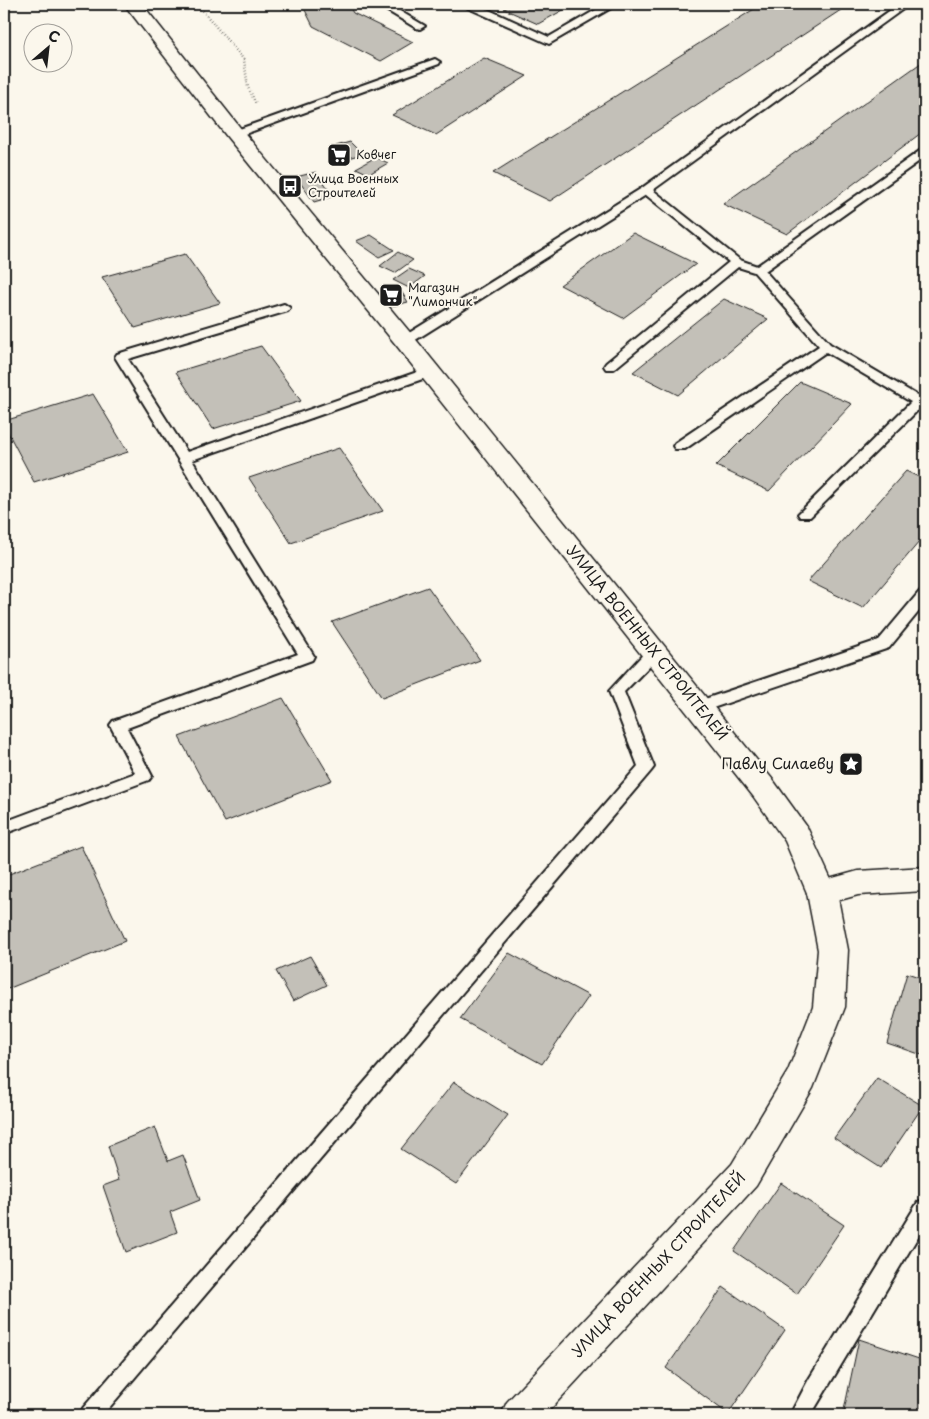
<svg xmlns="http://www.w3.org/2000/svg" width="929" height="1419" font-family="'Playpen Sans',sans-serif">
<style>
.building{fill:#c3c0b8;stroke:#1c1c1c}
.lines{fill:none;stroke-linecap:round;stroke-linejoin:round}
.service-casing{stroke:#1c1c1c;stroke-width:4}
.minor-casing{stroke:#1c1c1c;stroke-width:3}
.secondary-casing{stroke:#1c1c1c;stroke-width:3}
.path{stroke:#1c1c1c;stroke-width:2.5;stroke-dasharray:0.5 2.5;stroke-linecap:butt}
.service{fill:#fbf7ec;fill-rule:evenodd}
.minor{fill:#fbf7ec;fill-rule:evenodd}
.secondary{fill:#fbf7ec;fill-rule:evenodd}
.labels{text-anchor:middle;stroke-width:4;stroke-linejoin:round;paint-order:stroke}
.far-poi-label{font-size:12px;fill:#1c1c1c;stroke:#fbf7ec;text-anchor:start}
.street-label{font-size:15px;fill:#1c1c1c;stroke:#fbf7ec}
.poi-label{font-size:15px;fill:#1c1c1c;stroke:#fbf7ec;text-anchor:end}
</style>
<rect width="100%" height="100%" fill="#fbf7ec"/>
<filter id="ink" filterUnits="userSpaceOnUse"><feTurbulence type="fractalNoise" baseFrequency=".02" numOctaves="2"/><feDisplacementMap in="SourceGraphic" scale="10" xChannelSelector="R" yChannelSelector="G"/><feConvolveMatrix kernelMatrix="1 2 1 2 8 2 1 2 1" color-interpolation-filters="sRGB"/></filter>
<g filter="url(#ink)">
<path class="building" d="M 302,4 L 348,4 L 353,13 L 413,42 L 381,61 L 313,26 Z
M 514,4 L 574,4 L 538,24 L 504,9 Z
M 762,4 L 850,4 L 550,201 L 493,173 Z
M 484,58 L 527,76 L 436,135 L 392,115 Z
M 925,60 L 925,130 L 787,234 L 723,204 Z
M 350,142 L 362,154 L 348,158 L 336,146 Z
M 376,157 L 388,163 L 369,174 L 356,168 Z
M 316,172 L 334,196 L 314,202 L 296,177 Z
M 633,233 L 696,264 L 623,318 L 560,285 Z
M 371,235 L 394,250 L 379,257 L 356,241 Z
M 398,252 L 413,260 L 395,273 L 380,266 Z
M 185,254 L 220,303 L 135,328 L 102,277 Z
M 409,269 L 425,276 L 409,288 L 393,280 Z
M 399,288 L 408,302 L 392,306 L 383,293 Z
M 724,299 L 768,319 L 678,395 L 633,372 Z
M 261,346 L 301,401 L 213,429 L 176,372 Z
M 800,382 L 852,404 L 769,491 L 716,466 Z
M 93,394 L 128,452 L 34,482 L 4,425 L 4,421 Z
M 339,448 L 383,511 L 291,543 L 249,478 Z
M 906,471 L 925,480 L 925,535 L 863,608 L 808,581 Z
M 428,587 L 480,660 L 382,698 L 332,622 Z
M 283,698 L 332,780 L 225,822 L 179,737 Z
M 81,846 L 125,941 L 5,990 L 4,986 L 4,876 Z
M 509,953 L 589,996 L 542,1064 L 460,1019 Z
M 310,956 L 327,985 L 293,1001 L 276,971 Z
M 907,973 L 925,979 L 925,1056 L 887,1043 Z
M 877,1078 L 923,1106 L 881,1168 L 834,1138 Z
M 454,1082 L 508,1115 L 456,1184 L 401,1149 Z
M 155,1127 L 168,1161 L 183,1155 L 200,1200 L 170,1212 L 177,1232 L 126,1252 L 103,1186 L 119,1180 L 108,1146 Z
M 781,1183 L 844,1225 L 797,1294 L 734,1251 Z
M 723,1287 L 785,1330 L 728,1414 L 666,1368 Z
M 859,1339 L 925,1361 L 925,1415 L 843,1415 Z"/>
<g class="lines">
<g class="service-casing">
<path id="service" d="M 376,4 L 388,4 L 425,26 L 420,29 L 416,28 Z
M 468,4 L 479,4 L 478,5 L 549,37 L 606,4 L 618,4 L 549,44 L 468,8 L 466,6 Z
M 899,4 L 910,4 L 653,190 L 740,260 L 757,266 L 921,150 L 925,149 L 925,157 L 765,271 L 830,344 L 925,400 L 925,412 L 919,409 L 810,517 L 800,517 L 798,514 L 911,402 L 826,352 L 685,449 L 675,449 L 673,446 L 675,443 L 819,346 L 754,272 L 738,267 L 614,369 L 606,369 L 604,366 L 606,363 L 729,262 L 646,195 L 409,344 L 401,344 L 399,341 L 401,338 L 642,188 Z
M 435,59 L 440,62 L 439,64 L 239,136 L 235,137 L 230,134 L 231,132 Z
M 284,304 L 290,308 L 288,311 L 128,359 L 187,452 L 426,369 L 434,369 L 436,372 L 434,375 L 192,460 L 314,656 L 312,660 L 127,728 L 152,776 L 149,780 L 4,834 L 4,822 L 135,773 L 110,725 L 113,721 L 298,654 L 115,357 L 117,354 Z
M 925,590 L 925,604 L 889,648 L 698,713 L 693,711 L 691,707 L 693,703 L 879,640 L 920,591 Z
M 654,647 L 659,648 L 661,652 L 659,656 L 624,692 L 654,767 L 651,771 L 103,1415 L 80,1415 L 83,1408 L 638,766 L 609,691 L 649,648 Z
M 925,1199 L 925,1225 L 811,1415 L 790,1415 L 809,1379 L 918,1202 Z"/>
</g>
<g class="minor-casing">
<path id="minor" d="M 925,867 L 925,891 L 858,895 L 822,905 L 811,902 L 807,893 L 811,884 L 858,871 Z"/>
</g>
<g class="secondary-casing">
<path id="secondary" d="M 124,4 L 142,4 L 242,130 L 413,336 L 773,780 L 807,827 L 837,893 L 848,950 L 845,1007 L 813,1088 L 756,1186 L 545,1415 L 501,1415 L 507,1402 L 732,1164 L 788,1071 L 813,1007 L 818,950 L 807,893 L 785,841 L 753,796 L 397,346 L 228,138 Z"/>
</g>
<path class="path" d="M 197,4 L 244,60 L 248,87 L 256,104"/>
<use href="#service" class="service"/>
<use href="#minor" class="minor"/>
<use href="#secondary" class="secondary"/>
</g>
</g>
<defs>
<g id="supermarket-square" transform="scale(1.25)"><rect x="-9" y="-9" width="18" height="18" rx="4" fill="#1c1c1c" stroke="#fbf7ec"/><path d="M-6-5.5h2.5l.6 2H6L4.5 2H-2.5L-4.4-4H-6ZM-1.5 3.2a1.3 1.3 0 1 0 .1 0ZM3 3.2a1.3 1.3 0 1 0 .1 0Z" fill="#fff"/></g>
<g id="bus-square" transform="scale(1.25)"><rect x="-9" y="-9" width="18" height="18" rx="4" fill="#1c1c1c" stroke="#fbf7ec"/><path d="M-5-6H5V4H4V6H2V4H-2V6H-4V4H-5ZM-3.5-4V0h7V-4ZM-3.5 1.2v1.5H-2V1.2ZM2 1.2v1.5H3.5V1.2Z" fill="#fff"/></g>
<g id="sight-square" transform="scale(1.25)"><rect x="-9" y="-9" width="18" height="18" rx="4" fill="#1c1c1c" stroke="#fbf7ec"/><path d="M0-6L1.8-2.2L6-1.7L2.9 1.2L3.7 5.4L0 3.3L-3.7 5.4L-2.9 1.2L-6-1.7L-1.8-2.2Z" fill="#fff"/></g>
</defs>
<g fill-rule="evenodd">
<use href="#supermarket-square" x="339" y="155"/>
<use href="#bus-square" x="290" y="186"/>
<use href="#supermarket-square" x="391" y="295"/>
<use href="#sight-square" x="851" y="764"/>
</g>
<g class="labels">
<g class="far-poi-label">
<text x="356" y="159">Ковчег</text>
<text x="308" y="183">Улица Военных<tspan x="308" dy="14">Строителей</tspan></text>
<text x="408" y="292">Магазин<tspan x="408" dy="14">"Лимончик"</tspan></text>
</g>
<g class="street-label">
<text transform="translate(647 643) rotate(51)" y="5">УЛИЦА ВОЕННЫХ СТРОИТЕЛЕЙ</text>
<text transform="translate(659 1265) rotate(-47)" y="5">УЛИЦА ВОЕННЫХ СТРОИТЕЛЕЙ</text>
</g>
<g class="poi-label">
<text x="834" y="769">Павлу Силаеву</text>
</g>
</g>
<rect width="929" height="1419" fill="none" stroke="#fbf7ec" stroke-width="20"/>
<rect x="10" y="10" width="909" height="1399" fill="none" stroke="#1c1c1c" stroke-width="2" filter="url(#ink)"/>
<g transform="translate(48 48) rotate(28)"><circle r="24" fill="#fbf7ec" stroke="#a29f99"/>
<path d="M0-4L9 19L0 12L-9 19Z" fill="#1c1c1c"/>
<text y="-8" font-size="14" font-weight="bold" text-anchor="middle" fill="#1c1c1c">С</text>
</g>
</svg>
